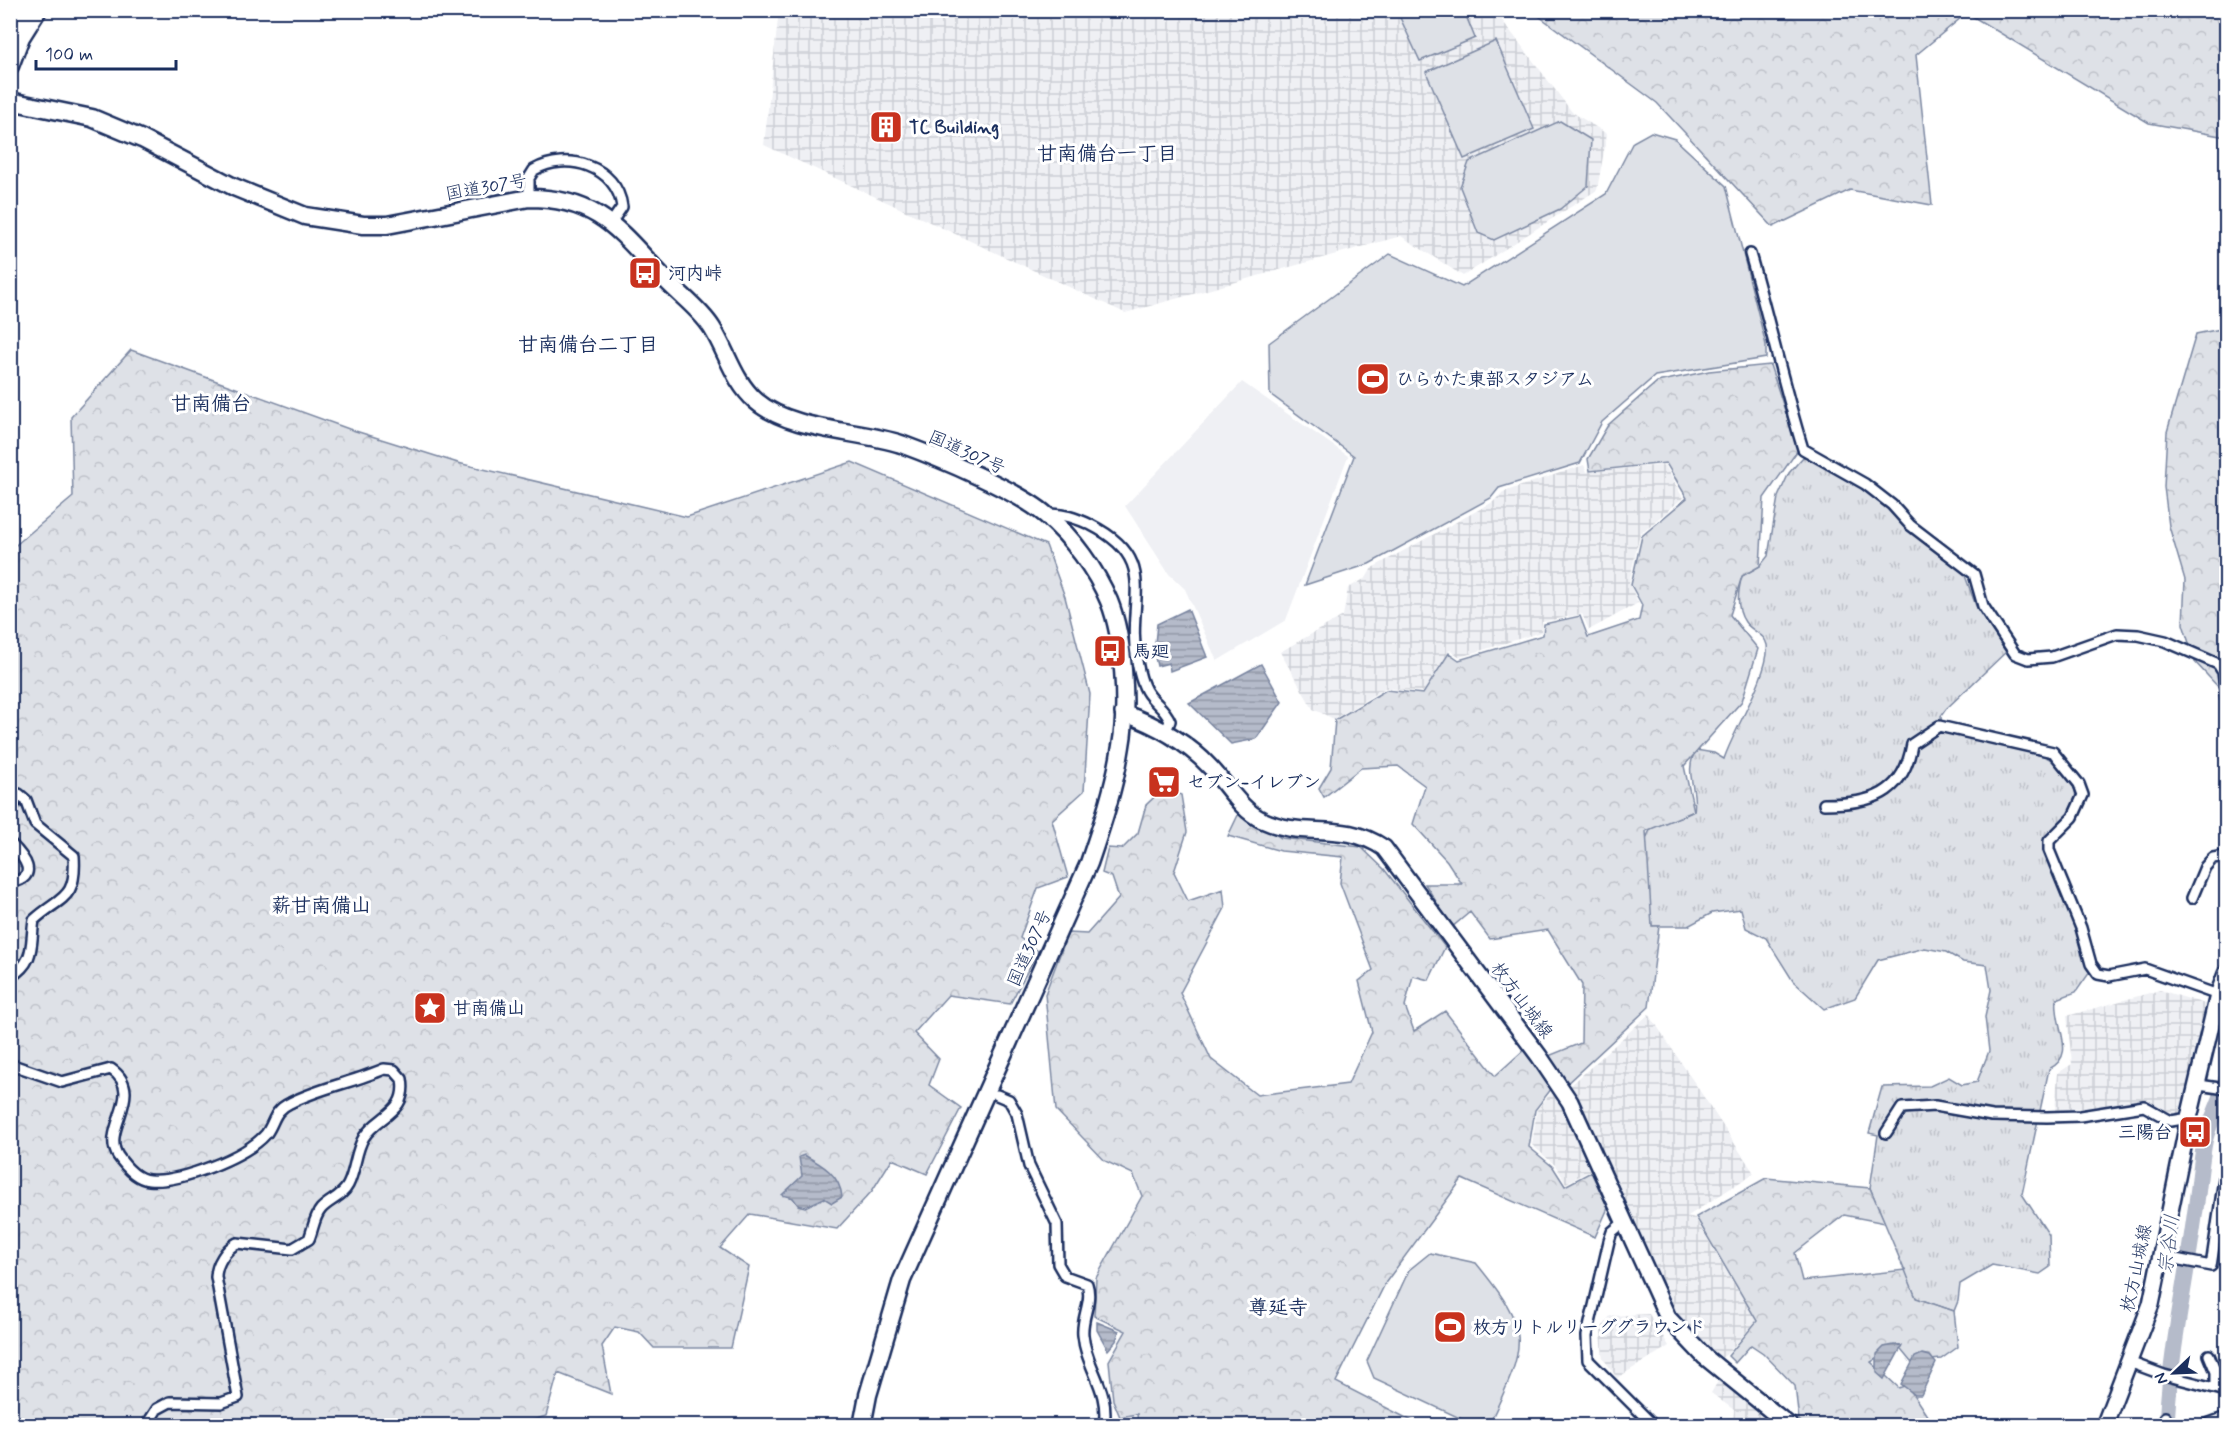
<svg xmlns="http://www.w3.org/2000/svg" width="2237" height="1436" font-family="Mynerve,'Klee One',sans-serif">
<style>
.built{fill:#eff0f4}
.industrial{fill:url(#industrial-grid)}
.grass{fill:url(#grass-tufts);stroke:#7c88a2;stroke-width:1.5}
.forest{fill:url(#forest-crowns);stroke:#7c88a2;stroke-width:1.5}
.green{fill:#dee1e7;stroke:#7c88a2;stroke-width:1.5}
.water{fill:url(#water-rules);stroke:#77839f;stroke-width:1.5}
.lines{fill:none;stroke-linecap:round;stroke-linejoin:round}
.river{stroke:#b5bbca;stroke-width:16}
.street-casing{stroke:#1b2f5e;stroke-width:14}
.primary-casing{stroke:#1b2f5e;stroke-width:20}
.highway-casing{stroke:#1b2f5e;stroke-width:21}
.street{stroke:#fff;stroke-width:9}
.primary{stroke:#fff;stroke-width:15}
.highway{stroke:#fff;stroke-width:16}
.labels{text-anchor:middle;stroke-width:6;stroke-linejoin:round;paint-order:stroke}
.poi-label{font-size:18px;font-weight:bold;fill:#1b2f5e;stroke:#fff;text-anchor:start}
.street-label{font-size:18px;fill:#1b2f5e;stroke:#fff}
.neighbourhood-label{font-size:20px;font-weight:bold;fill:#1b2f5e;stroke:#fff}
.water-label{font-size:20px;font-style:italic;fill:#49597e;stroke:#fff}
</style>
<defs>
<pattern id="industrial-grid" width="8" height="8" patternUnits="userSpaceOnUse" patternTransform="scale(1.5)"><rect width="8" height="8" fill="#eff0f4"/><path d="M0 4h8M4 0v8" fill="none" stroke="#ccced4"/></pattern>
<pattern id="grass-tufts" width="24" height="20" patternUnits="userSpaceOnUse" patternTransform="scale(1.5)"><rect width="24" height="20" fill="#dee1e7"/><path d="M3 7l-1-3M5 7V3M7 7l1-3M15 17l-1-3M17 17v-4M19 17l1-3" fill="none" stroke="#bec1c9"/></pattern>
<pattern id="forest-crowns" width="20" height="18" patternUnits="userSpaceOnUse" patternTransform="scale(1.5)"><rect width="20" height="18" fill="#dee1e7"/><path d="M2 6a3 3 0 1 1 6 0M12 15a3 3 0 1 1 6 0" fill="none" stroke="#bec1c9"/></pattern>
<pattern id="water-rules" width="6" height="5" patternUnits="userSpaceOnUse" patternTransform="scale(1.5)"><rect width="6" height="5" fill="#b5bbca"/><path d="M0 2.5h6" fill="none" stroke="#9298a7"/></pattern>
</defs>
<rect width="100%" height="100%" fill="#fff"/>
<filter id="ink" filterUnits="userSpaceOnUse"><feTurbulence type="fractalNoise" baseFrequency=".0167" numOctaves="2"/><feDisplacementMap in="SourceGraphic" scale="12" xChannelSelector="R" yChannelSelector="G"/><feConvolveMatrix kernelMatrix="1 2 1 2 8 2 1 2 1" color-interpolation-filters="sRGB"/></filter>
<g filter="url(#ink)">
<path class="built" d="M 1242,382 L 1348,456 L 1286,620 L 1217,661 L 1185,589 L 1169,574 L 1125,506 Z"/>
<path class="industrial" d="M 779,10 L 1495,11 L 1572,112 L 1607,134 L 1597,190 L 1463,276 L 1401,236 L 1125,313 L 764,145 Z
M 1584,465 L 1587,472 L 1665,465 L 1683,498 L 1640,534 L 1629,583 L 1638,603 L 1589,630 L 1582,614 L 1542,622 L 1541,632 L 1460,657 L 1450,650 L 1423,692 L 1385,688 L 1334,719 L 1313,709 L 1280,652 L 1343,616 L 1348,588 L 1366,578 L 1372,568 L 1493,502 L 1503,492 Z
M 2160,990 L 2205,1004 L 2185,1114 L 2170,1117 L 2143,1104 L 2055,1110 L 2058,1073 L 2072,1064 L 2067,1016 Z
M 1649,1014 L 1754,1173 L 1688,1216 L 1695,1218 L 1756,1321 L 1727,1354 L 1718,1360 L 1674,1316 L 1569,1087 Z
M 1556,1087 L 1566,1104 L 1591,1170 L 1566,1183 L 1555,1165 L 1532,1145 L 1537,1110 Z
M 1649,1314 L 1669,1346 L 1617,1378 L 1603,1358 L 1601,1329 L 1610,1316 Z
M 1720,1378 L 1776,1425 L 1733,1425 L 1734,1410 L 1711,1393 Z"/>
<path class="grass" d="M 1804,456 L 1862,488 L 1895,513 L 1905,527 L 1964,573 L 1976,606 L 2006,652 L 1946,709 L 1941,716 L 1942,732 C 1969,735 2033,746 2054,762 C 2060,767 2064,774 2069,780 C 2074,787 2077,792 2075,801 C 2069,821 2044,829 2044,851 L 2071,915 L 2090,972 L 2076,992 L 2057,999 C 2053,1026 2079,1054 2049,1069 L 2022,1194 L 2049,1235 L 2050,1267 L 2040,1274 L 1992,1265 L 1960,1284 L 1958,1301 L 1954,1311 L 1916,1298 L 1870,1188 L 1878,1135 L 1869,1133 L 1882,1087 L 1930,1086 L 1949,1077 L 1962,1085 L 1977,1082 L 1989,1051 L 1985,1017 L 1991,990 L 1987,965 L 1963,962 L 1946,952 L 1925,948 L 1878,960 L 1855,998 L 1824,1009 L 1793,981 L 1766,938 L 1746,928 L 1741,909 L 1712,913 L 1688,926 L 1652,926 C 1650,905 1635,839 1654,826 C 1665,818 1682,819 1694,811 C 1698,788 1683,773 1696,750 L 1714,753 L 1724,759 C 1733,731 1771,671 1767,645 C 1765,634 1751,631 1745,622 C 1736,609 1738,590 1742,576 L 1760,566 L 1768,556 L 1778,497 L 1789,473 Z"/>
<path class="forest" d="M 1532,11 L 2226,11 L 2226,137 L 2149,123 L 1967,13 L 1916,55 L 1932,205 L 1850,190 L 1773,227 L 1657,103 Z
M 2226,328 L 2226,687 L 2220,689 L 2195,662 L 2183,624 L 2185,580 L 2169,526 L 2164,487 L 2167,432 L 2196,334 Z
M 131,350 L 349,429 L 458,463 L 687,517 L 852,462 L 1046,545 L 1065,597 L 1090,694 L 1084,791 L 1052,820 L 1068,877 L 1038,888 L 1020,938 L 1038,951 L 1010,1004 L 948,995 L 914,1033 L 939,1059 L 929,1085 L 961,1108 L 927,1174 L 892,1159 L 872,1191 L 837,1229 L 750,1214 L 720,1248 L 749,1267 L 731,1348 L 654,1348 L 639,1332 L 615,1327 L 602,1346 L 611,1394 L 558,1373 L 546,1416 L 518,1425 L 11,1426 L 11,549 L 73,497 L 71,417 Z
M 1770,365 L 1798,450 L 1764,498 L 1760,566 L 1742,576 L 1730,615 L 1758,649 L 1742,701 L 1684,766 L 1694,811 L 1646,831 L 1652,926 L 1659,926 L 1649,1007 L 1565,1085 L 1546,1057 L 1581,1043 L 1582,985 L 1548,930 L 1490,939 L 1470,912 L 1452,927 L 1425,884 L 1462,884 L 1447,861 L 1413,824 L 1425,786 L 1398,766 L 1361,768 L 1324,797 L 1319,788 L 1331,768 L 1335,720 L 1386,690 L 1423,694 L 1449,653 L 1459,660 L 1543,635 L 1544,624 L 1580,616 L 1588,637 L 1639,620 L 1642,605 L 1631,585 L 1642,536 L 1687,498 L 1666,463 L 1590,471 L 1588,459 L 1608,425 L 1657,382 L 1709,371 Z
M 1165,787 L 1181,795 L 1187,832 L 1174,872 L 1188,901 L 1223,889 L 1225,908 L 1180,993 L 1211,1059 L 1257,1095 L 1348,1084 L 1372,1032 L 1359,981 L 1373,970 L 1340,883 L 1343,857 L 1281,851 L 1228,836 L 1240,811 L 1281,838 L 1361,847 L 1384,869 L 1445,947 L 1429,980 L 1413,976 L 1405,1006 L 1414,1031 L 1445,1011 L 1495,1076 L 1525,1049 L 1552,1088 L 1535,1110 L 1529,1147 L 1553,1167 L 1565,1186 L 1591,1172 L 1608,1208 L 1595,1237 L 1462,1179 L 1386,1282 L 1336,1382 L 1420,1425 L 1138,1425 L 1137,1414 L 1120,1417 L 1113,1400 L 1109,1361 L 1126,1331 L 1094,1316 L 1096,1278 L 1142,1196 L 1133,1174 L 1105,1161 L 1056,1110 L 1045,994 L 1068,933 L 1087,934 L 1119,898 L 1112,877 L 1102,873 L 1108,848 L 1122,849 L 1138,833 L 1146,805 Z
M 1766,1178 L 1870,1188 L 1885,1223 L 1844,1215 L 1795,1253 L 1802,1281 L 1905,1270 L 1916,1298 L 1954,1311 L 1958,1347 L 1941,1359 L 1911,1362 L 1897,1345 L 1871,1362 L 1899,1388 L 1907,1385 L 1933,1425 L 1806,1426 L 1799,1420 L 1795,1386 L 1763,1353 L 1751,1345 L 1735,1363 L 1728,1356 L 1757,1321 L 1696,1217 Z"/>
<path class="green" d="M 1397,11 L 1464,11 L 1475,38 L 1420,61 Z
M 1496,41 L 1534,129 L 1464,159 L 1426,72 Z
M 1560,121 L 1591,140 L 1588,186 L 1560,209 L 1494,240 L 1478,233 L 1460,187 L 1469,162 Z
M 1651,132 L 1675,139 L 1726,186 L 1766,345 L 1766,358 L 1655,376 L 1602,422 L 1580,463 L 1499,488 L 1491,498 L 1369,564 L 1305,585 L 1354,456 L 1270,394 L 1269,343 L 1390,254 L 1462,287 L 1606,194 L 1633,142 Z
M 1430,1253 L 1476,1263 C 1531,1330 1528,1342 1492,1418 L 1466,1421 L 1374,1378 L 1367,1361 L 1409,1270 Z"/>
<path class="water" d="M 1188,609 L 1207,657 L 1170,671 L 1169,663 L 1157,666 L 1154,653 L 1157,624 Z
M 1261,664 L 1282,702 L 1256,739 L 1231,744 L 1189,703 Z
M 804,1155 C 823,1165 840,1175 842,1197 L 832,1203 L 824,1198 L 805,1207 L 798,1205 L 793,1198 L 782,1195 L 802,1176 L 799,1157 Z
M 1097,1322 L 1119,1331 L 1116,1341 L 1108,1350 L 1097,1330 Z
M 1894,1345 L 1902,1346 L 1884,1379 L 1877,1373 L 1877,1354 L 1884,1347 Z
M 1922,1354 L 1930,1356 L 1936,1363 L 1921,1395 L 1915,1395 L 1901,1384 L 1915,1357 Z"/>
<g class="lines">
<path class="river" d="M 2224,1009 L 2226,1023
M 2167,1417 C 2171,1348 2186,1281 2195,1213 C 2199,1189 2200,1165 2205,1140 C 2210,1120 2222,1101 2226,1080"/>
<g class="street-casing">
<path id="street" d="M 529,198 L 529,178 L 534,170 C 567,151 617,166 622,207 L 611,223
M 1750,254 C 1769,319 1783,384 1803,449 L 1865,484 L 1892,505 L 1910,525 L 1974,574 L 1983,606 L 2015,654 L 2028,659 L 2052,657 L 2117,634 L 2138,635 L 2165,641 L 2218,664 L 2223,672 L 2226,698
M 1046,515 C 1061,512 1078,519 1091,525 C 1162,561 1125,600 1137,661 C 1139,673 1142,687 1150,696 C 1157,705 1165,709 1170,721 L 1166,731
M 1824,804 C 1870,804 1904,795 1912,744 L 1939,726 L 2053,752 L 2079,784 L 2083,795 L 2073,817 L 2049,841 L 2049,850 L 2081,928 L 2091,964 L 2098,974 L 2109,976 L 2145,969 L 2218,995
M 10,813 L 19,794 L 26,800 L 35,824 L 74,856 C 77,901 60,896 34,920 C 30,945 36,961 10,977
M 10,843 C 24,857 41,877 10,883
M 2192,898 L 2205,867 L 2213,858 L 2226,856
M 10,1064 L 62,1082 L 111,1069 C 147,1094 100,1129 118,1156 C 125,1166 136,1179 149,1180 C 179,1183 246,1157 266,1134 C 275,1122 273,1111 290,1103 C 319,1088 354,1082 384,1069 L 394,1070 L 402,1079 C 408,1113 378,1115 364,1137 C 355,1152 356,1169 348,1185 C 342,1197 329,1200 321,1209 C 314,1217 313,1230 309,1239 L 292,1249 L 237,1243 C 226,1249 216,1264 216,1277 L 238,1397 L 221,1403 L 170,1402 L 157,1409 L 146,1426
M 2199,1085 L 2226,1089
M 997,1095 L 1009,1100 L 1017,1114 L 1029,1166 L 1057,1224 L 1058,1264 L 1065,1276 L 1087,1284 C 1093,1302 1081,1317 1083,1335 C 1086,1369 1110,1388 1104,1426
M 1886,1133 L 1902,1108 L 1935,1106 L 1992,1116 L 2047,1117 L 2080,1116 L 2144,1106 L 2171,1121 L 2189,1118
M 1624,1222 L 1612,1232 L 1609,1241 L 1587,1336 L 1588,1360 L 1654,1426
M 2160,1256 L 2211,1266 L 2226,1165
M 2209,1355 L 2216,1372 L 2216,1388
M 2129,1362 L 2164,1375 L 2226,1391
M 2165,1417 L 2165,1426
M 2201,1426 L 2226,1417"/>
</g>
<g class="primary-casing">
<path id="primary" d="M 1123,713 C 1157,725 1186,741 1211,768 C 1228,786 1240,809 1262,820 C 1305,840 1341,819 1384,848 L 1539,1056 L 1570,1102 L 1668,1318 L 1705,1357 L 1790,1426
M 2104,1426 L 2151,1304 L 2189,1118 L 2218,995 L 2226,974"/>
</g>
<g class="highway-casing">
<path id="highway" d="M 10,34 L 21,10
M 10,66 L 21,37 L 38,10
M 10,101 L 92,118 L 142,139 L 234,187 L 305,216 L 363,225 L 387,225 L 529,198 C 601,198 621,234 666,280 C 681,296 700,309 712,328 C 727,352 734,382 756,401 C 791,431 858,430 901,444 C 939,458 1017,490 1046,515 C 1072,537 1096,570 1109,601 C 1124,638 1128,707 1121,746 C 1115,786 1102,825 1089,863 L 902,1280 L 868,1395 L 862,1426"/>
</g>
<use href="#street" class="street"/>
<use href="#primary" class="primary"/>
<use href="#highway" class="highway"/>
</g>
</g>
<defs>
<g id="building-square" transform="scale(1.725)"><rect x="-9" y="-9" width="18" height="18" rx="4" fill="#c8321e" stroke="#fff"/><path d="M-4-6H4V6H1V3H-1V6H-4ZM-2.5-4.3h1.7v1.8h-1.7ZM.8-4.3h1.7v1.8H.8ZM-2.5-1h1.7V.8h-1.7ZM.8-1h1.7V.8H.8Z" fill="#fff"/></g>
<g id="bus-square" transform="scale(1.725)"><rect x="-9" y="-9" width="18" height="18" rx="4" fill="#c8321e" stroke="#fff"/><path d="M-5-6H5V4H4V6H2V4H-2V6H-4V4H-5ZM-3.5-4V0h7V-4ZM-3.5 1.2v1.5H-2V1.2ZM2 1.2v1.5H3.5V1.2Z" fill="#fff"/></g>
<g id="stadium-square" transform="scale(1.725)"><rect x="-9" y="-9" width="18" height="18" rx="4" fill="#c8321e" stroke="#fff"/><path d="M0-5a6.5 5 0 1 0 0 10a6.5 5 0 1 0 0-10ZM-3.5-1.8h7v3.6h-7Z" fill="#fff"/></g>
<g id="supermarket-square" transform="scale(1.725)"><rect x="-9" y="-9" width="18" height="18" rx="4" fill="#c8321e" stroke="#fff"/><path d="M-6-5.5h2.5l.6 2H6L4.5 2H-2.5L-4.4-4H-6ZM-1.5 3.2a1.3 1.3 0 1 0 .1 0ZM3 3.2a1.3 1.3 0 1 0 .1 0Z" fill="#fff"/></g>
<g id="sight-square" transform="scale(1.725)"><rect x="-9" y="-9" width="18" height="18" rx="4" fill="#c8321e" stroke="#fff"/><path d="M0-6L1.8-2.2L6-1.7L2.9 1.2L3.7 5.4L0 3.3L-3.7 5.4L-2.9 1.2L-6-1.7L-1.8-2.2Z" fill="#fff"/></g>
</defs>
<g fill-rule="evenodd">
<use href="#building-square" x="886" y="127"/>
<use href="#bus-square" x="645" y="273"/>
<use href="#stadium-square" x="1373" y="379"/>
<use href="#bus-square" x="1110" y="651"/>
<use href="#supermarket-square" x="1164" y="782"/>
<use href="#sight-square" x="430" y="1008"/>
<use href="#bus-square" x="2195" y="1132"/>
<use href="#stadium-square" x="1450" y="1327"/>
</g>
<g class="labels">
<g class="poi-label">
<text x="909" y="133">TC Building</text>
<text x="668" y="279">河内峠</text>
<text x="1396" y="385">ひらかた東部スタジアム</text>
<text x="1133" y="657">馬廻</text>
<text x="1187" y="788">セブン-イレブン</text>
<text x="453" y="1014">甘南備山</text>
<text x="2172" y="1138" text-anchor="end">三陽台</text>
<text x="1473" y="1333">枚方リトルリーググラウンド</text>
</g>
<g class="street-label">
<text transform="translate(486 187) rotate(-10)" y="6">国道307号</text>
<text transform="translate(967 452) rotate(24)" y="6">国道307号</text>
<text transform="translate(1029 948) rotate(-66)" y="6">国道307号</text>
<text transform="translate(1522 1000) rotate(53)" y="6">枚方山城線</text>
<text transform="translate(2136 1268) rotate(-78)" y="6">枚方山城線</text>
</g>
<g class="neighbourhood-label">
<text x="1107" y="160">甘南備台一丁目</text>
<text x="588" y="351">甘南備台二丁目</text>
<text x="211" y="410">甘南備台</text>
<text x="321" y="912">薪甘南備山</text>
<text x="1278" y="1314">尊延寺</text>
</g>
<g class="water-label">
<text transform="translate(2168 1244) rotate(-83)" y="7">宗谷川</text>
</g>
</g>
<rect width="2237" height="1436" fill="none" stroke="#fff" stroke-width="36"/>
<rect x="18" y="18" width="2201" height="1400" fill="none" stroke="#1b2f5e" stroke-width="2" filter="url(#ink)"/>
<g transform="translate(2174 1373) rotate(247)" stroke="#ffffff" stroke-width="4.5" paint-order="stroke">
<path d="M0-4.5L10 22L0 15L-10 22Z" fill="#1b2f5e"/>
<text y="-9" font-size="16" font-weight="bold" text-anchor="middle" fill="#1b2f5e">N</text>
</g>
<path d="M36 60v9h140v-9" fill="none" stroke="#1b2f5e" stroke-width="3"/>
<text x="45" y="60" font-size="18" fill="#1b2f5e" stroke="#ffffff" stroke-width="4.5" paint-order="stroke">100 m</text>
</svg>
